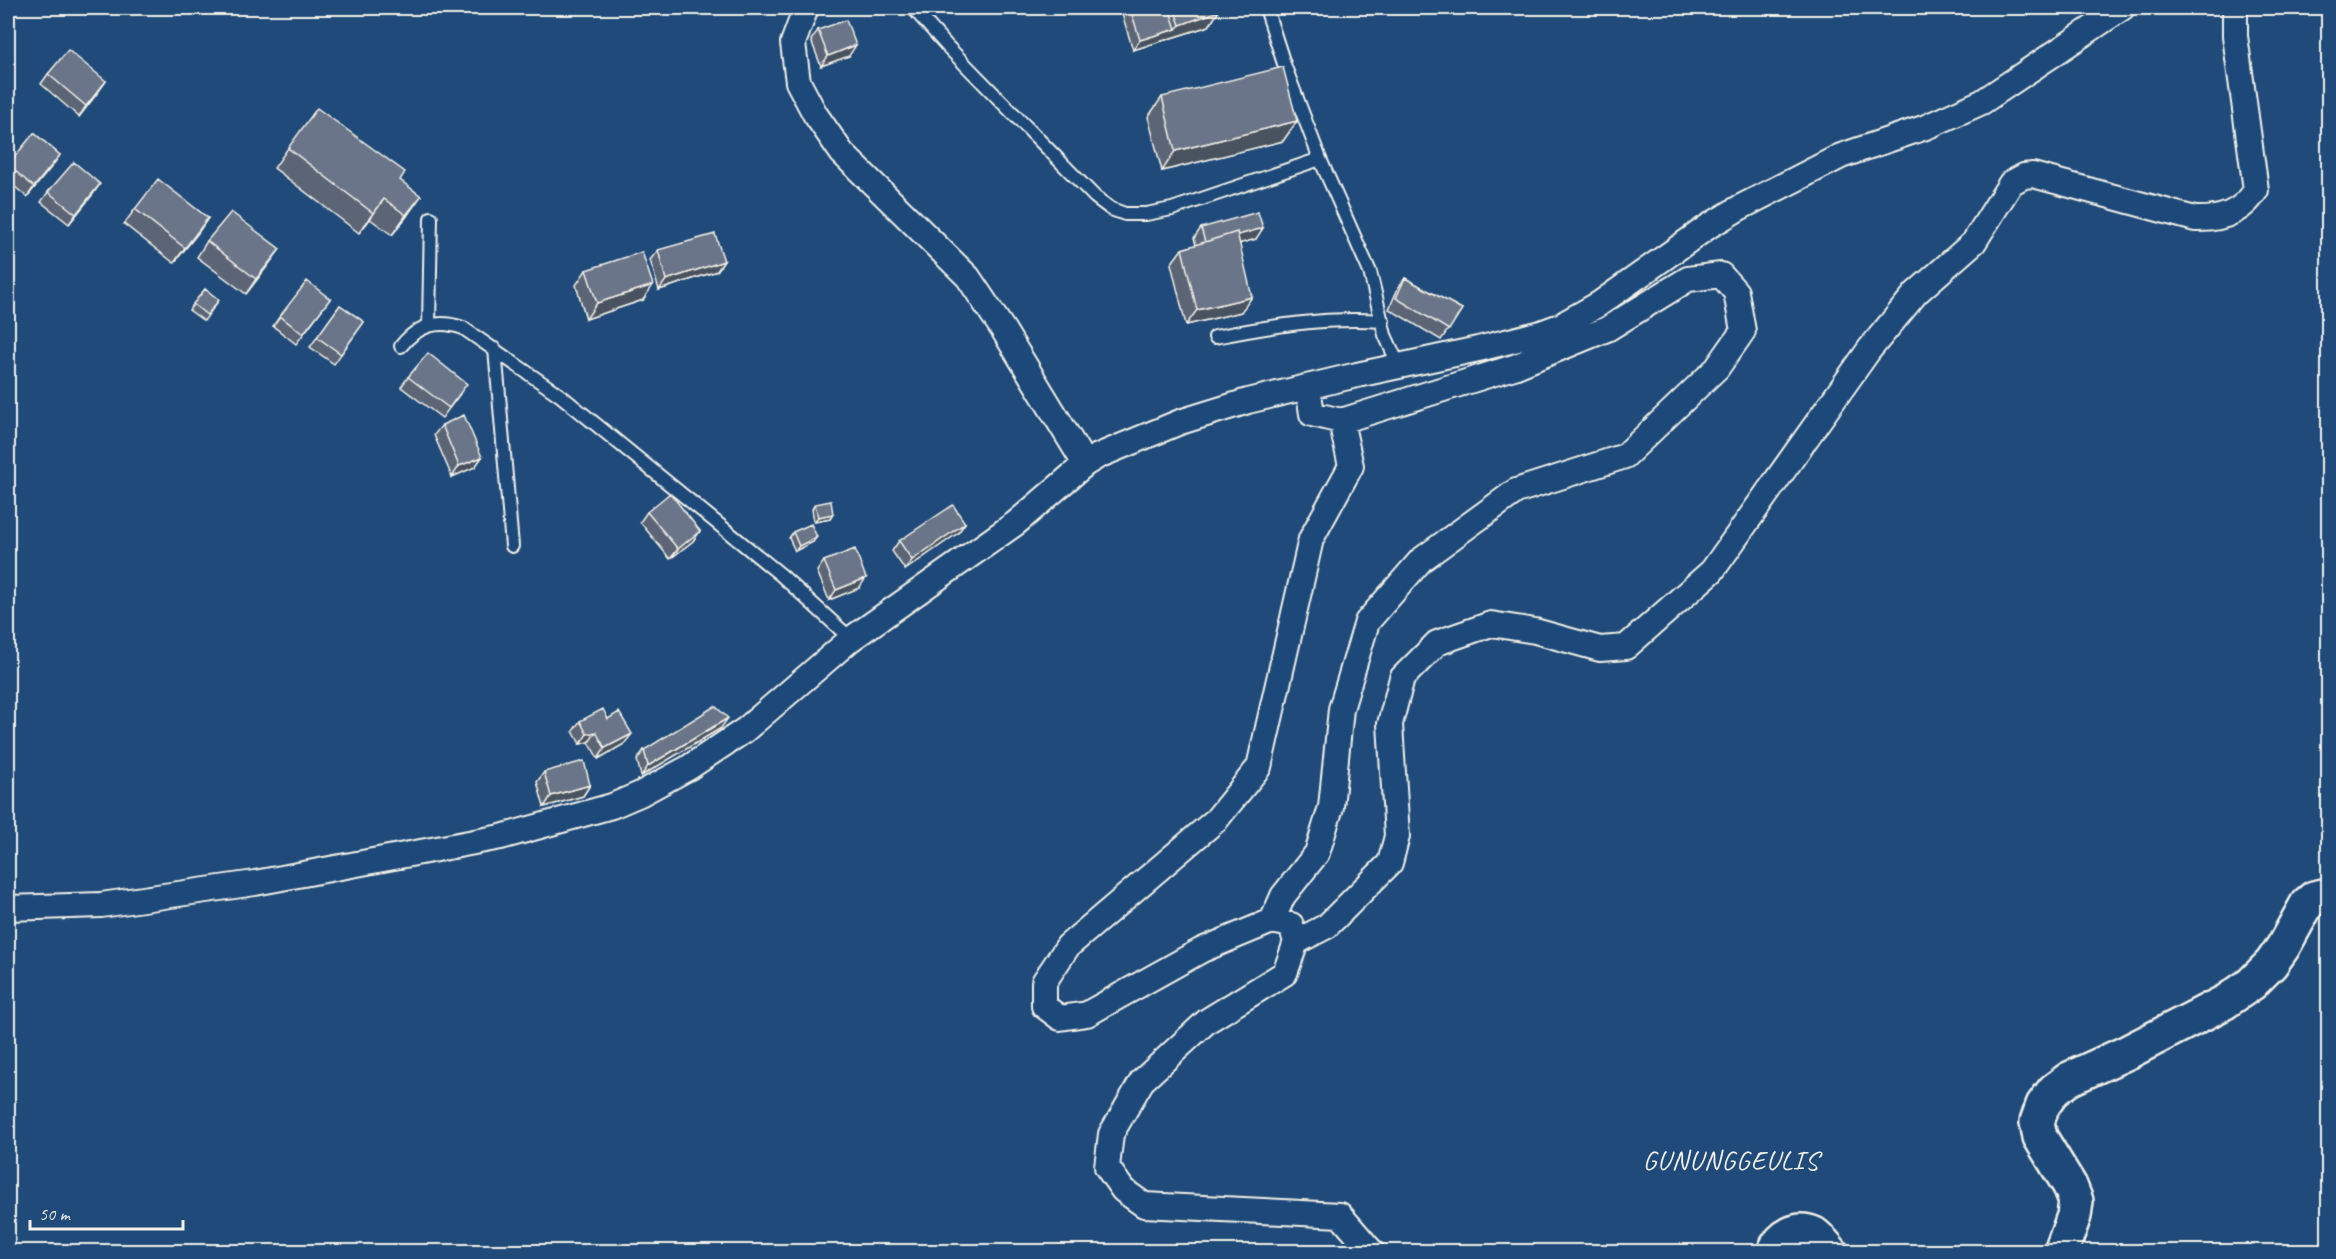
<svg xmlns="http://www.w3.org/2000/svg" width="2336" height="1259" font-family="Caveat,sans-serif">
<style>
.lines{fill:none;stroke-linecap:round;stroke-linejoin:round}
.lane-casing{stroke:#f4f1e8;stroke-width:16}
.street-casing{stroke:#f4f1e8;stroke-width:28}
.secondary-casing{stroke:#f4f1e8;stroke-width:38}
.lane{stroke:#1f4a7a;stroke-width:12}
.street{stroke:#1f4a7a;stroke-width:24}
.secondary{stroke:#1f4a7a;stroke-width:33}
.wall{fill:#5b6576;stroke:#f4f1e8;stroke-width:1.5}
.shaded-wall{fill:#4a5260;stroke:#f4f1e8;stroke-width:1.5}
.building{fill:#6a7589;stroke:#f4f1e8;stroke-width:1.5}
.labels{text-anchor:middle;stroke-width:5;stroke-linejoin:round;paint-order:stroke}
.quarter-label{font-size:27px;letter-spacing:1.5px;fill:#f4f1e8;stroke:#1f4a7a}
</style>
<rect width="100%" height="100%" fill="#1f4a7a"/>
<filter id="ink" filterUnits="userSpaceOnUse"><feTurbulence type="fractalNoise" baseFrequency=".0167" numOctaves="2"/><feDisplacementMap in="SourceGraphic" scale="12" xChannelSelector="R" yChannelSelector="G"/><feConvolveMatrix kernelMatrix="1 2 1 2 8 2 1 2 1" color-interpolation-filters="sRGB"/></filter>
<g filter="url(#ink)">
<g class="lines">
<g class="lane-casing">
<path id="lane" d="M 913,8 L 947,46 L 1095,197 L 1111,209 L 1125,214 L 1146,214 L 1172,209 L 1320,159
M 1266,8 L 1285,67 L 1320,159 L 1370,272 L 1385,335 L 1399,366
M 429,324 L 431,218
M 1215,337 C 1271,326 1325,317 1383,321
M 401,346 C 418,325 438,319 463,328 L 561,396 L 781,575 L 851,639
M 495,349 L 512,546"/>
</g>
<g class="street-casing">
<path id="street" d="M 806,8 L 793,43 L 798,82 L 815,114 L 842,153 L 968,277 L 1004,331 L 1085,464
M 1341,421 L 1351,466 L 1311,539 L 1259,767 L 1216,820 L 1068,946 L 1044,982 L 1044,1006 L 1060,1018 L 1087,1014 L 1202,950 L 1272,921 L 1291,925 L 1296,942 L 1285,973 L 1207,1021 L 1142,1081 L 1111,1134 L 1107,1167 L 1123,1190 L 1144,1205 L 1340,1215 L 1372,1252
M 8,908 L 101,905 L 255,883 L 501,837 L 612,806 L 640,794 L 688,768 L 745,730 L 851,639 L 1016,523 L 1085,464 L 1098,456 L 1180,422 L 1248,401 L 1357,375 L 1478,349 L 1541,333 L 1560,326 L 1599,304 L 1709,226 L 1739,208 L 1841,156 L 1926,127 L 1982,102 L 2122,8
M 1272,921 L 1283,896 L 1317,853 L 1331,807 L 1341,709 L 1367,622 L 1421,560 L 1516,491 L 1625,456 L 1717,368 L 1743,331 L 1736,292 L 1721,275 L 1688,279 L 1607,329 L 1514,367 L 1341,421 L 1312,414 L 1308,387
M 1296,942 L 1327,926 L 1390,863 L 1397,836 L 1390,724 L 1402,678 L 1437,643 L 1491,624 L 1535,631 L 1600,649 L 1626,647 L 1712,571 L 1869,350 L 1916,293 L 1974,242 L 2011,183 L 2024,176 L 2033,175 L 2195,219 C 2221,220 2242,213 2256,190 L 2235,36 L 2235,8"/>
</g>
<g class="secondary-casing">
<path id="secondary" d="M 1774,1252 C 1781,1236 1797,1226 1814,1234 C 1820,1238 1826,1246 1831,1252
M 2061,1252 L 2074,1216 L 2076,1201 L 2070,1186 L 2040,1137 L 2037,1122 L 2043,1105 L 2054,1090 L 2069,1079 L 2128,1052 L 2225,1002 L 2251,984 L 2271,964 L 2283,947 L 2307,904 L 2314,898 L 2328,895"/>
</g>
<use href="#lane" class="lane"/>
<use href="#street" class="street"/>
<use href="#secondary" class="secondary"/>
</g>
<path class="wall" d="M 1127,8 L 1218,8 L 1219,11 L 1209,26 L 1133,50 L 1122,14 Z
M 818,30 L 849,56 L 821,66 L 811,40 Z
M 48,74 L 106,81 L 79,117 L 41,84 Z
M 1162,97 L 1297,121 L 1283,141 L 1162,171 L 1148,117 Z
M 34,133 L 60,155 L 27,197 L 8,181 L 8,166 Z
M 288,148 L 400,180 L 407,216 L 392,235 L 370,219 L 359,233 L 274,168 Z
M 48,192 L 93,194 L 69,224 L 41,202 Z
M 135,209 L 208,218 L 174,263 L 124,224 Z
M 1201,228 L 1256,239 L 1240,243 L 1241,312 L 1186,325 L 1171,264 L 1182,249 L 1196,245 L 1194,238 Z
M 207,241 L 280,249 L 246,294 L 197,257 Z
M 658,250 L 724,261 L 717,271 L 659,290 L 650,260 Z
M 586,270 L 643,300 L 586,319 L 576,285 Z
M 1405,278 L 1462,309 L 1441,340 L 1389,309 L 1398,288 Z
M 205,289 L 219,300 L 204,321 L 189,310 Z
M 330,299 L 296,344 L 273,326 L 280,316 Z
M 340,305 L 364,322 L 334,364 L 310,347 Z
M 408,377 L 460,394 L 442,418 L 401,387 Z
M 442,425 L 482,457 L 475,467 L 452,477 L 434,435 Z
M 815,504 L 833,514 L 830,519 L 814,522 L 812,509 Z
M 647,512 L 700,531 L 693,541 L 670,559 L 640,522 Z
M 965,523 L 958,533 L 905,570 L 892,551 L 899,541 Z
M 793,532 L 813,542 L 795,551 L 789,538 Z
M 824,561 L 859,588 L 829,600 L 817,571 Z
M 608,719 L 624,744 L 598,759 L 589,742 L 580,744 L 573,731 L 580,721 Z
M 721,728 L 641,776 L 637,760 L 644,750 Z
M 544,772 L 590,785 L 583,796 L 544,807 L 537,782 Z"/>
<path class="shaded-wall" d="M 1219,11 L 1209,26 L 1133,50 L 1140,40 L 1176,29 L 1180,25 Z
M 856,45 L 849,56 L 821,66 L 828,56 Z
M 106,81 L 99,91 L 79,117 L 86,106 Z
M 1297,121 L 1283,141 L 1162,171 L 1175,151 Z
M 60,155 L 53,165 L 27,197 L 34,187 Z
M 100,184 L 93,194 L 69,224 L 76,214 Z
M 421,196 L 407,216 L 392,235 L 406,215 Z
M 384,199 L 370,219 L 359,233 L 373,213 Z
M 208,218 L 198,233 L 174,263 L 185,248 Z
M 1263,228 L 1256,239 L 1198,255 L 1205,244 Z
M 280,249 L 269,264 L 246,294 L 256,279 Z
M 724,261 L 717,271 L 659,290 L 666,280 Z
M 653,285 L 643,300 L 586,319 L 597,303 Z
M 1252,297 L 1241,312 L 1186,325 L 1197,310 Z
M 482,457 L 475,467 L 452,477 L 459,466 Z
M 833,514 L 830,519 L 814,522 L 818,517 Z
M 965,523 L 958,533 L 905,570 L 912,560 Z
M 700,531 L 693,541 L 670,559 L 678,549 Z
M 817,537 L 813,542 L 795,551 L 799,546 Z
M 866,578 L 859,588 L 829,600 L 836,590 Z
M 728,718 L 721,728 L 641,776 L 648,766 Z
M 596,732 L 589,742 L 580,744 L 587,734 Z
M 632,734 L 624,744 L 598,759 L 605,748 Z
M 590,785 L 583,796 L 544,807 L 551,796 Z"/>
<path class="building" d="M 1130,8 L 1169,8 L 1176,29 L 1140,40 Z
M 1174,8 L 1218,8 L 1219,11 L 1180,25 Z
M 846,20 L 856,45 L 828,56 L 818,30 Z
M 68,50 L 106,81 L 86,106 L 48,74 Z
M 1283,67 L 1297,121 L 1175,151 L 1162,97 Z
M 317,108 L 405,172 L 400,180 L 421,196 L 406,215 L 384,199 L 373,213 L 288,148 Z
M 34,133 L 60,155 L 34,187 L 8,165 Z
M 74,162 L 100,184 L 76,214 L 48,192 Z
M 158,179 L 208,218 L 185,248 L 135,209 Z
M 231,212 L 280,249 L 256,279 L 207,241 Z
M 1258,212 L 1263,228 L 1238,235 L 1237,232 L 1205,242 L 1201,228 Z
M 1237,232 L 1252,297 L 1197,310 L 1182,249 Z
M 715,234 L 724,261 L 666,280 L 658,250 Z
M 642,252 L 653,285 L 597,303 L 586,270 Z
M 1405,278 L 1462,309 L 1449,330 L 1396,298 Z
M 307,281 L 330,299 L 303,334 L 280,316 Z
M 205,289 L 219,300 L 207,315 L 193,304 Z
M 340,305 L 364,322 L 341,354 L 317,337 Z
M 428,353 L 467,384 L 449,408 L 408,377 Z
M 464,415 L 482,457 L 459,466 L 442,425 Z
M 670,493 L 700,531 L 678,549 L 647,512 Z
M 831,501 L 833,514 L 818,517 L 815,504 Z
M 953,505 L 965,523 L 912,560 L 899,541 Z
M 811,524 L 817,537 L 799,546 L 793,532 Z
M 855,549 L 866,578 L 836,590 L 824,561 Z
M 715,706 L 728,718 L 648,766 L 644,750 Z
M 603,709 L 608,719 L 619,712 L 632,734 L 605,748 L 596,732 L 587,734 L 580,721 Z
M 584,761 L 590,785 L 551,796 L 544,772 Z"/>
</g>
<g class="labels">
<g class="quarter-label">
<text x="1731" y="1169">GUNUNGGEULIS</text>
</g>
</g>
<rect width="2336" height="1259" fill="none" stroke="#1f4a7a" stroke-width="30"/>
<rect x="15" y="15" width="2306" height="1229" fill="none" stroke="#f4f1e8" stroke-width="2" filter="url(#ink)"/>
<path d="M30 1220v9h153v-9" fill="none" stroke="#f4f1e8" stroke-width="3"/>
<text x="39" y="1220" font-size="18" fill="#f4f1e8" stroke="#1f4a7a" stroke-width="4.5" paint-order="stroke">50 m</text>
</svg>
